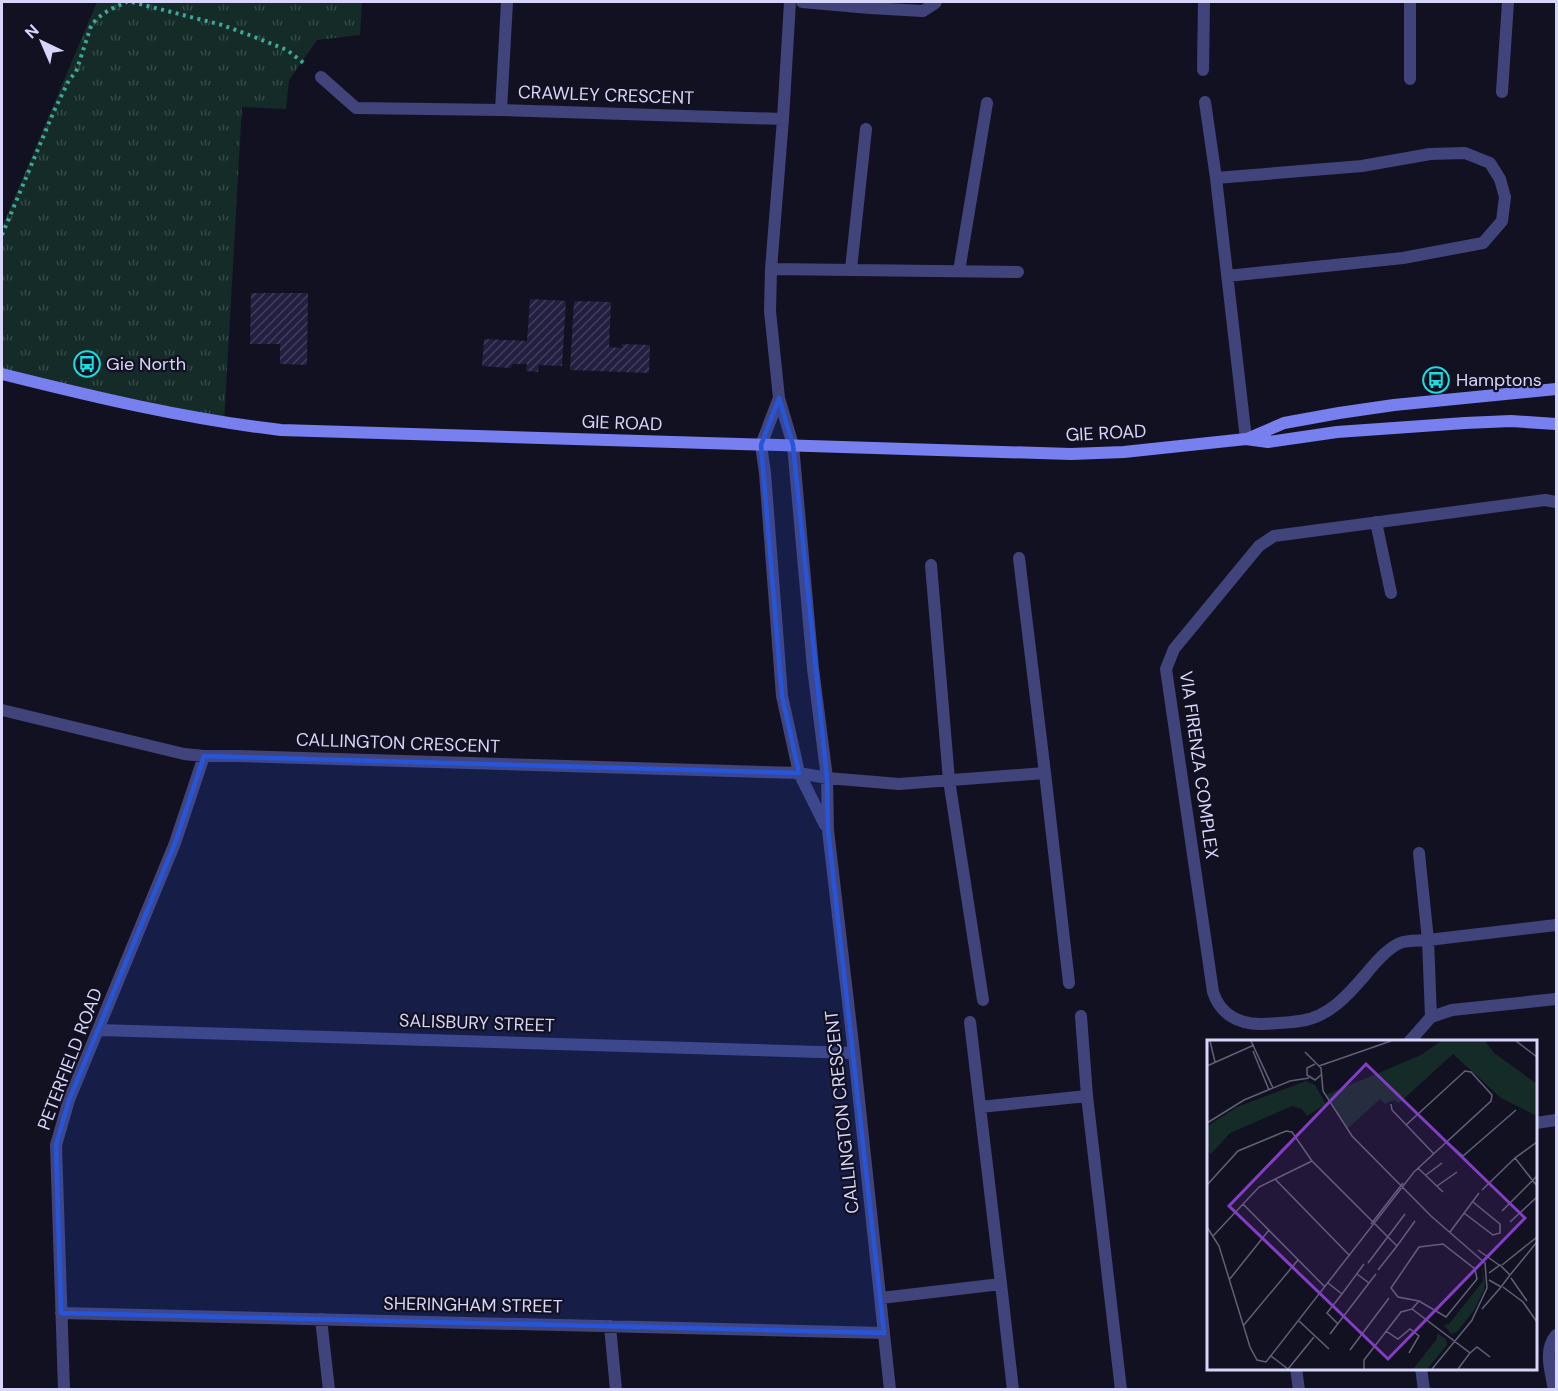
<svg xmlns="http://www.w3.org/2000/svg" width="1558" height="1391" font-family="'DM Sans',sans-serif">
<style>
.grass{fill:url(#grass-tufts)}
.building{fill:url(#building-hatch)}
.lines{fill:none;stroke-linecap:round;stroke-linejoin:round}
.path{stroke:#3da798;stroke-width:4;stroke-dasharray:3 4.5;stroke-linecap:butt}
.lane{stroke:#41447b;stroke-width:12}
.street{stroke:#41447b;stroke-width:12}
.secondary{stroke:#787fef;stroke-width:12}
.marked{fill:#2655da;fill-opacity:0.2;stroke:#2655da;stroke-width:4.5;stroke-linejoin:round}
.labels{text-anchor:middle;stroke-width:4.5;stroke-linejoin:round;paint-order:stroke}
.street-label{font-size:18px;fill:#d7d6fa;stroke:#121122}
.poi-label{font-size:18px;fill:#d7d6fa;stroke:#121122;text-anchor:start}
.inset-road{fill:none;stroke:#616078;stroke-width:1.5}
.view{fill:#843dc5;fill-opacity:0.15;stroke:#843dc5;stroke-width:3}
.inset-edge{fill:none;stroke:#d7d6fa;stroke-width:3}
</style>
<defs>
<pattern id="grass-tufts" width="24" height="20" patternUnits="userSpaceOnUse" patternTransform="scale(1.5)"><rect width="24" height="20" fill="#142b28"/><path d="M3 7l-1-3M5 7V3M7 7l1-3M15 17l-1-3M17 17v-4M19 17l1-3" fill="none" stroke="#354948"/></pattern>
<pattern id="building-hatch" width="6" height="6" patternUnits="userSpaceOnUse" patternTransform="scale(1.5)"><rect width="6" height="6" fill="#231f40"/><path d="M-1 1l2-2M0 6l6-6M5 7l2-2" fill="none" stroke="#423f5c"/></pattern>
</defs>
<rect width="100%" height="100%" fill="#121122"/>
<path class="grass" d="M 97,2 L 362,2 L 360,35 L 317,40 L 289,80 L 286,109 L 242,107 L 224,423 L 2,374 L 2,227 Z"/>
<path class="building" d="M 251,293 L 308,293 L 307,365 L 280,364 L 280,344 L 250,344 Z
M 530,299 L 566,301 L 562,366 L 539,365 L 538,372 L 526,371 L 527,364 L 512,364 L 511,368 L 482,366 L 484,339 L 527,341 Z
M 574,301 L 611,302 L 609,347 L 622,348 L 622,344 L 650,345 L 649,373 L 570,370 Z"/>
<g class="lines">
<path class="path" d="M 132,2 L 222,25 L 252,36 L 287,50 L 305,64
M 2,235 L 54,111 L 69,80 L 76,72 L 91,26 C 99,14 114,7 127,2"/>
<path class="lane" d="M 1376,522 L 1391,593
M 1419,853 L 1428,940
M 1554,1390 C 1551,1371 1543,1351 1556,1335"/>
<path class="street" d="M 790,2 L 783,119 L 771,269 L 770,311 L 779,398 L 793,445 L 813,668 L 827,778 L 828,830 L 854,1053 L 890,1390
M 802,2 L 870,8 L 923,11 L 934,4 L 936,2
M 1203,70 L 1204,2
M 321,77 L 356,108 L 501,110 L 783,119
M 1410,79 L 1410,2
M 1502,92 L 1508,2
M 1205,102 L 1216,178 L 1246,439
M 501,110 L 507,2
M 1216,178 L 1362,166 L 1430,154 L 1465,153 L 1490,163 L 1500,179 L 1505,197 L 1502,221 L 1483,243 L 1403,258 L 1227,276
M 771,269 L 1018,272
M 851,269 L 866,129
M 959,271 L 987,103
M 779,398 L 761,445 L 765,473 L 782,696 L 799,773 L 825,825
M 1019,558 L 1045,773
M 931,565 L 949,780 L 983,1000
M 2,710 L 184,754 L 204,756 L 237,756 L 799,773 L 827,778 L 899,784 L 1045,773 L 1069,983
M 1428,940 L 1556,925
M 1431,1017 L 1428,940 C 1419,941 1408,940 1400,943 C 1388,948 1374,964 1366,974 C 1349,994 1328,1018 1300,1021 C 1287,1023 1275,1023 1263,1024 C 1239,1025 1220,1014 1213,992 L 1166,669 L 1174,649 L 1259,546 L 1274,536 L 1545,500 L 1556,502
M 99,1030 L 854,1053
M 1409,1042 L 1431,1017 L 1452,1010 L 1556,999
M 1087,1096 L 1121,1390
M 980,1107 L 1087,1096 L 1081,1016
M 1536,1123 L 1556,1120
M 1001,1284 L 1013,1390
M 881,1298 L 1001,1284 L 970,1022
M 61,1313 L 884,1333
M 321,1319 L 329,1390
M 610,1326 L 616,1390
M 1296,1368 L 1299,1390
M 1421,1368 L 1424,1390
M 64,1390 L 56,1145 L 69,1100 L 175,843 L 204,756"/>
<path class="secondary" d="M 2,374 C 94,397 186,419 281,430 L 1071,454 L 1124,452 L 1246,439 L 1268,442 L 1337,432 L 1465,423 L 1511,421 L 1556,424
M 1247,439 L 1284,423 L 1339,413 L 1394,405 L 1556,389"/>
</g>
<path class="marked" d="M 779,398 L 793,445 L 827,778 L 828,830 L 884,1333 L 61,1313 L 56,1145 L 69,1100 L 175,843 L 204,756 L 799,773 L 782,696 L 761,445 Z"/>
<defs>
<g id="bus-ring" transform="scale(1.35)"><circle r="9.5" fill="#121122" stroke="#1bdee1" stroke-width="1.5"/><path d="M-5-6H5V4H4V6H2V4H-2V6H-4V4H-5ZM-3.5-4V0h7V-4ZM-3.5 1.2v1.5H-2V1.2ZM2 1.2v1.5H3.5V1.2Z" fill="#1bdee1"/></g>
</defs>
<g fill-rule="evenodd">
<use href="#bus-ring" x="87" y="364"/>
<use href="#bus-ring" x="1436" y="380"/>
</g>
<g class="labels">
<g class="street-label">
<text transform="translate(606 95) rotate(2)" y="6">CRAWLEY CRESCENT</text>
<text transform="translate(622 423) rotate(2)" y="6">GIE ROAD</text>
<text transform="translate(1106 433) rotate(-3)" y="6">GIE ROAD</text>
<text transform="translate(398 743) rotate(2)" y="6">CALLINGTON CRESCENT</text>
<text transform="translate(1199 765) rotate(82)" y="6">VIA FIRENZA COMPLEX</text>
<text transform="translate(477 1023) rotate(2)" y="6">SALISBURY STREET</text>
<text transform="translate(70 1059) rotate(-69)" y="6">PETERFIELD ROAD</text>
<text transform="translate(842 1112) rotate(-96)" y="6">CALLINGTON CRESCENT</text>
<text transform="translate(473 1305) rotate(1)" y="6">SHERINGHAM STREET</text>
</g>
<g class="poi-label">
<text x="106" y="370">Gie North</text>
<text x="1456" y="386">Hamptons</text>
</g>
</g>
<g transform="translate(1207 1040)">
<rect width="330" height="330" fill="#121122"/>
<path d="M 234,1 L 278,1 L 287,13 L 330,44 L 330,76 L 294,58 L 246,14 L 192,63 L 187,60 L 178,64 L 173,59 L 140,89 L 119,55 L 214,15 ZM 99,41 L 108,45 L 119,64 L 100,76 L 95,69 L 85,66 L 23,93 L 4,114 L 0,111 L 0,87 L 5,83 L 30,67 ZM 275,224 L 278,243 L 277,250 L 267,270 L 250,292 L 244,294 L 237,285 L 242,284 L 276,241 ZM 230,293 L 239,299 L 240,305 L 220,329 L 206,329 L 230,299 Z" fill="#142b28"/>
<path class="inset-road" d="M 3,1 L 8,22M 44,1 L 66,48M 309,1 L 330,17M 46,11 L 62,50M 98,12 L 114,28 L 116,51 L 145,96 L 224,176 L 278,223 L 280,248 L 265,280M 108,24 L 100,28 L 100,35 L 108,40 L 114,35M 0,26 L 47,5M 112,26 L 184,1M 184,64 L 185,70 L 227,114M 0,83 L 37,60 L 83,41 L 102,38M 240,102 L 256,116 L 309,70M 330,102 L 308,118 L 330,146M 211,128 L 236,152M 219,135 L 235,123M 68,139 L 143,216M 0,145 L 31,111 L 79,91 L 85,92 L 105,121 L 190,206 L 171,230M 230,146 L 250,132M 275,150 L 308,118M 36,164 L 118,247M 295,171 L 330,136M 257,173 L 286,195 L 293,193 L 293,184 L 266,162M 303,182 L 330,157M 164,184 L 196,143M 0,187 L 12,206 L 43,307 L 50,320 L 59,322 L 207,132 L 284,61 L 285,55 L 264,32 L 258,31 L 199,85M 243,192 L 272,153M 6,196 L 52,147 L 105,121M 190,206 L 208,181M 271,210 L 292,225M 161,223 L 198,174M 295,225 L 330,197M 282,233 L 293,225 L 303,235 L 294,247 L 282,240M 150,234 L 162,243 L 169,234M 303,235 L 330,202M 304,238 L 320,261M 22,240 L 62,190M 121,243 L 135,254 L 157,224M 296,247 L 316,262 L 330,282M 205,269 L 212,261 L 191,257 L 184,248 L 212,207 L 236,204 L 268,229 L 270,239 L 239,277 L 212,261M 275,269 L 294,247M 92,281 L 122,309M 131,284 L 120,273 L 135,254M 36,286 L 91,220M 179,291 L 191,299 L 203,289 L 212,296 L 202,313M 123,294 L 162,243M 143,310 L 182,258M 263,313 L 270,307 L 283,317M 64,316 L 81,329M 81,329 L 107,297M 157,329 L 157,320 L 194,272 L 205,269 L 263,313 L 251,329M 225,329 L 266,279"/>
<path class="view" d="M 159,24 L 318,178 L 181,319 L 22,166 Z"/>
<rect width="330" height="330" class="inset-edge"/>
</g>
<rect width="1558" height="1391" fill="none" stroke="#d7d6fa" stroke-width="6"/>
<g transform="translate(42 42) rotate(316)" stroke="#121122" stroke-width="4.5" paint-order="stroke">
<path d="M0-4.5L10 22L0 15L-10 22Z" fill="#d7d6fa"/>
<text y="-9" font-size="16" font-weight="bold" text-anchor="middle" fill="#d7d6fa">N</text>
</g>
</svg>
